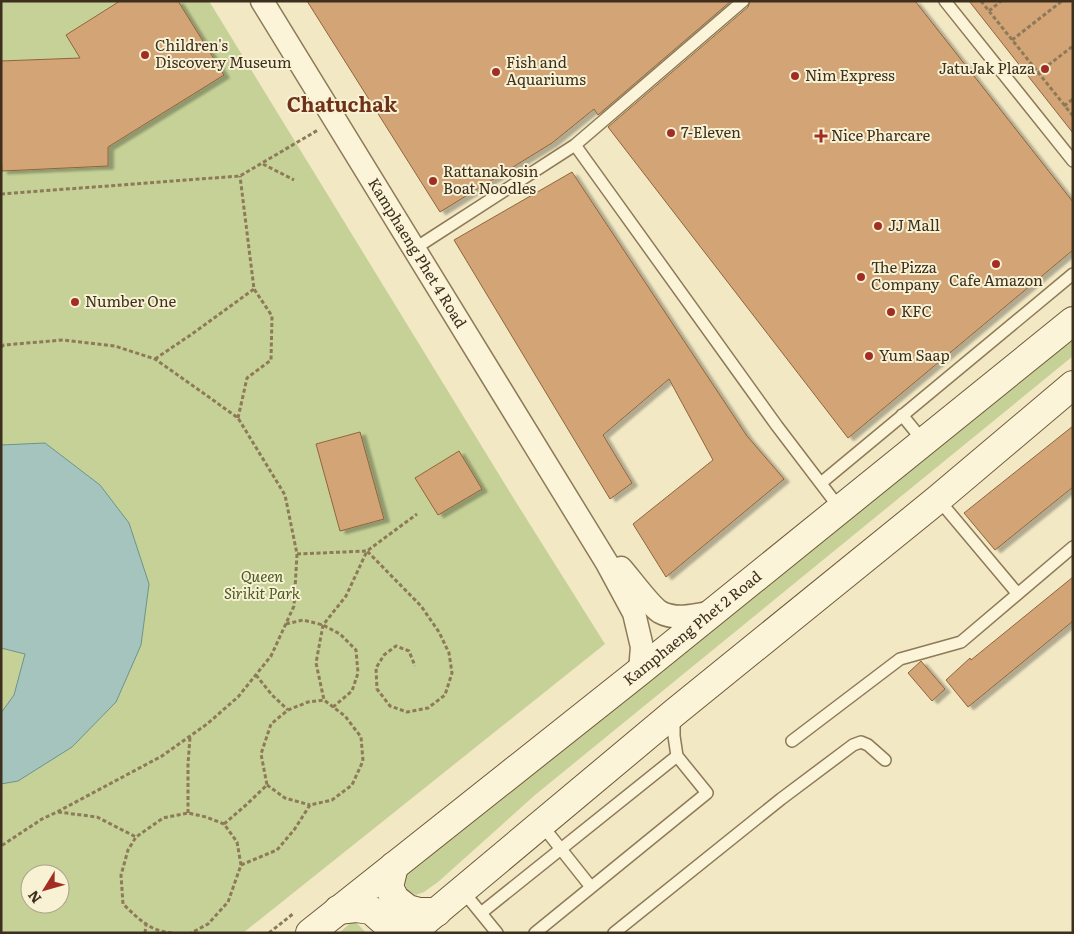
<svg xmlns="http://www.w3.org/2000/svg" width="1074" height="934" font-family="Literata,serif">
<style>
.green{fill:#c5d196;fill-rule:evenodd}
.water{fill:#a6c4be;stroke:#6b948d}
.building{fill:#d3a576;stroke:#8f653c;filter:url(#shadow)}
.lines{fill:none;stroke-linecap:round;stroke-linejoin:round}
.service-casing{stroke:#8e7a58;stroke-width:14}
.minor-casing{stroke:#8e7a58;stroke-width:25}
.secondary-casing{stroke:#705a3b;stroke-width:30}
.path{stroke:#8e7a58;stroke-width:3;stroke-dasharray:4 2.5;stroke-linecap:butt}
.service{stroke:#fbf4d8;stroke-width:11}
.minor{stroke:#fbf4d8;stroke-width:22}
.secondary{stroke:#fbf4d8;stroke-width:28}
.poi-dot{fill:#a22e23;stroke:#f8f1d4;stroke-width:2}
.labels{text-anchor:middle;stroke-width:4;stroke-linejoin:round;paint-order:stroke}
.poi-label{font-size:15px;fill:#3d2f1e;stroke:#f8f1d4;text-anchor:start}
.street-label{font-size:15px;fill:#3d2f1e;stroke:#f8f1d4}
.park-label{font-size:15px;font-style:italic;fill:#485b22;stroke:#f8f1d4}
.district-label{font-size:20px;font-weight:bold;fill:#6d3219;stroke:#f8f1d4}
</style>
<defs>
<filter id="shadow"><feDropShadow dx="5.5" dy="3" stdDeviation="1" flood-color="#0004"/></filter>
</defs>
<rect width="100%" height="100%" fill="#f2e8c4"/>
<path class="green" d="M 1,1 L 209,1 L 514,499 L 605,644 L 243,933 L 1,933 ZM 30,874 L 60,874 L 60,904 L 30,904 Z
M 1073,337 L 1073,356 L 535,795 L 438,882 L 424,892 L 416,895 L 407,890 L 403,877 L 407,869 Z
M 354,920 L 366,933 L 339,933 Z"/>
<path class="water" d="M 45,443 L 100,485 L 129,523 L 149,584 L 141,645 L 116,702 L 72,747 L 18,781 L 1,784 L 1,713 L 14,695 L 25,654 L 1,648 L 1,445 Z"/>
<path class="building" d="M 120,1 L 178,1 L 224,75 L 108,147 L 108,166 L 2,171 L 1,156 L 1,61 L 80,58 L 66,35 Z
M 307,1 L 731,1 L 598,115 L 594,109 L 552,143 L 440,212 Z
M 750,1 L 915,1 L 1073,202 L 1073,250 L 848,438 L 608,127 L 748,7 Z
M 969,1 L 1073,1 L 1073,133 Z
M 572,172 L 747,436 L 784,479 L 666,577 L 633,524 L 713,460 L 669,379 L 603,435 L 632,483 L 610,499 L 454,240 Z
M 1073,426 L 1073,487 L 995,550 L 964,513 Z
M 360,432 L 384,519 L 340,531 L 316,444 Z
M 459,451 L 482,489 L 438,515 L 415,478 Z
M 1073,577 L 1073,621 L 968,707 L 946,680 L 970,658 L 971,660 Z
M 921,661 L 945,689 L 932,701 L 908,673 Z"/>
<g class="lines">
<g class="service-casing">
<path id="service" d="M 945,1 L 1073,161
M 575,145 L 777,426 L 841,510
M 414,249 L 575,145 L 743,1
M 902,415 L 924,442
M 821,483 L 1073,274
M 938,499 L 1017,593
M 792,741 L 900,659 L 961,642 L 1073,547
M 541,824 L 591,887
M 462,890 L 497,933
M 481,913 L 677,756
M 535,933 L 707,793 L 677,756 L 674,736 L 674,717
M 614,933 L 781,799 L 853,745 L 861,742 L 868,745 L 885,760"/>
</g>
<g class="minor-casing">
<g id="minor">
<path id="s1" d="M 262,1 L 607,563 L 634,613 L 642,647 L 640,671"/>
<path d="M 621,568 C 630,578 650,606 660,612 C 676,621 697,615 714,612"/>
</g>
</g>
<g class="secondary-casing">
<g id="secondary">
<path d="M 394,866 L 389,887 L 395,899 L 408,909 L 419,912 L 437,912"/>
<path d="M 338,910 L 356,908 L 371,910 L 397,933"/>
<path id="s2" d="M 310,933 L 640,671 L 1073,321"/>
<path d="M 411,933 L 674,713 L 938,499 L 1073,385"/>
</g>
</g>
<path class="path" d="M 981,1 L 1073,116
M 989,11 L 1001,1
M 1012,40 L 1062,1
M 1038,73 L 1073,46
M 1064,106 L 1073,99
M 263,164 L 294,180
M 1,194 L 240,176 L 318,130
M 1,347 L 4,345 L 63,340 L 115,346 L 155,359 L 213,400 L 238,418 L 285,495 L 297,554 L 294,606 L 271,656 L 238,697 L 207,724 L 162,756 L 57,812 L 42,819 L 1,846
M 155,359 L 192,334 L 254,289
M 238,418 L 247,378 L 271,360 L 272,316 L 254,289 L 240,176
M 297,554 L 367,551 L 417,514
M 286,624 L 303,620 L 323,625 L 340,634 L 356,650 L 358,673 L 352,691 L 333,707
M 256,675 L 272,695 L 288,710
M 267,785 L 285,798 L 310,805
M 58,812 L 97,817 L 136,837
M 188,813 L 188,764 L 190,737
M 224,824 L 246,805 L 267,785 L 261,754 L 271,724 L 288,710 L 308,702 L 324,700
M 241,865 L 277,850 L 294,830 L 310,805 L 332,800 L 352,785 L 363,761 L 361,737 L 345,716 L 324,700 L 316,663 L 323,625 L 346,596 L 367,551 L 421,606 L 439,632 L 449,653 L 452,673 L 445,695 L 428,708 L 407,712 L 390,706 L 377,689 L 376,668 L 384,655 L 396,646 L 409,651 L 415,666
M 145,933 L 146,925
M 172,933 C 149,931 138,918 123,904 L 121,875 L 128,850 L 136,837 L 163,818 L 188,813 L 206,817 L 224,824 L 237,842 L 241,865 L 228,902 L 208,924 L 191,933
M 269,933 L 294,913"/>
<use href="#service" class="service"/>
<use href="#minor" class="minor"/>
<use href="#secondary" class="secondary"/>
</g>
<g class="poi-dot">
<circle cx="145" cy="55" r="5"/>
<circle cx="1045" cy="69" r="5"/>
<circle cx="496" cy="72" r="5"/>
<circle cx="795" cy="76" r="5"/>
<circle cx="671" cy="133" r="5"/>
<path d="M818.5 128.5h5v5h5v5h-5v5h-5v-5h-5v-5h5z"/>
<circle cx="433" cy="181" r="5"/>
<circle cx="878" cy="226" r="5"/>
<circle cx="996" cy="264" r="5"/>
<circle cx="861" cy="277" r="5"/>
<circle cx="75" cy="302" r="5"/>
<circle cx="891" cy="312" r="5"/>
<circle cx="869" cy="356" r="5"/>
</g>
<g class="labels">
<g class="poi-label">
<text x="155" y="51">Children's<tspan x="155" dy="17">Discovery Museum</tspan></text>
<text x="506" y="68">Fish and<tspan x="506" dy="17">Aquariums</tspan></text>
<text x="1035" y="74" text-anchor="end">JatuJak Plaza</text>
<text x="805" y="81">Nim Express</text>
<text x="681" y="138">7-Eleven</text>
<text x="831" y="141">Nice Pharcare</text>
<text x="443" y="177">Rattanakosin<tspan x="443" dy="17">Boat Noodles</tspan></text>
<text x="888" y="231">JJ Mall</text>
<text x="871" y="273">The Pizza<tspan x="871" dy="17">Company</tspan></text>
<text x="996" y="286" text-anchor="middle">Cafe Amazon</text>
<text x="85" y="307">Number One</text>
<text x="901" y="317">KFC</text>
<text x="879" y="361">Yum Saap</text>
</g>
<g class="street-label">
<text dy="5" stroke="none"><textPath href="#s1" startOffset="296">Kamphaeng Phet 4 Road</textPath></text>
<text dy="5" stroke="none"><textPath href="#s2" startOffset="489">Kamphaeng Phet 2 Road</textPath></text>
</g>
<g class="park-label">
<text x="262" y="582">Queen<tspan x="262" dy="17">Sirikit Park</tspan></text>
</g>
<g class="district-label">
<text x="342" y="112">Chatuchak</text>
</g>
</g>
<rect width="1074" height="934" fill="none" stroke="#3d2f1e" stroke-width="5"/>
<g transform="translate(45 889) rotate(233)"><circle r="24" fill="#f8f1d4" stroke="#ada38b"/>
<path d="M0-4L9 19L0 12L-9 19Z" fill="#a22e23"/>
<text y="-8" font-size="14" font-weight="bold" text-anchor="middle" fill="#3d2f1e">N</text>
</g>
</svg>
